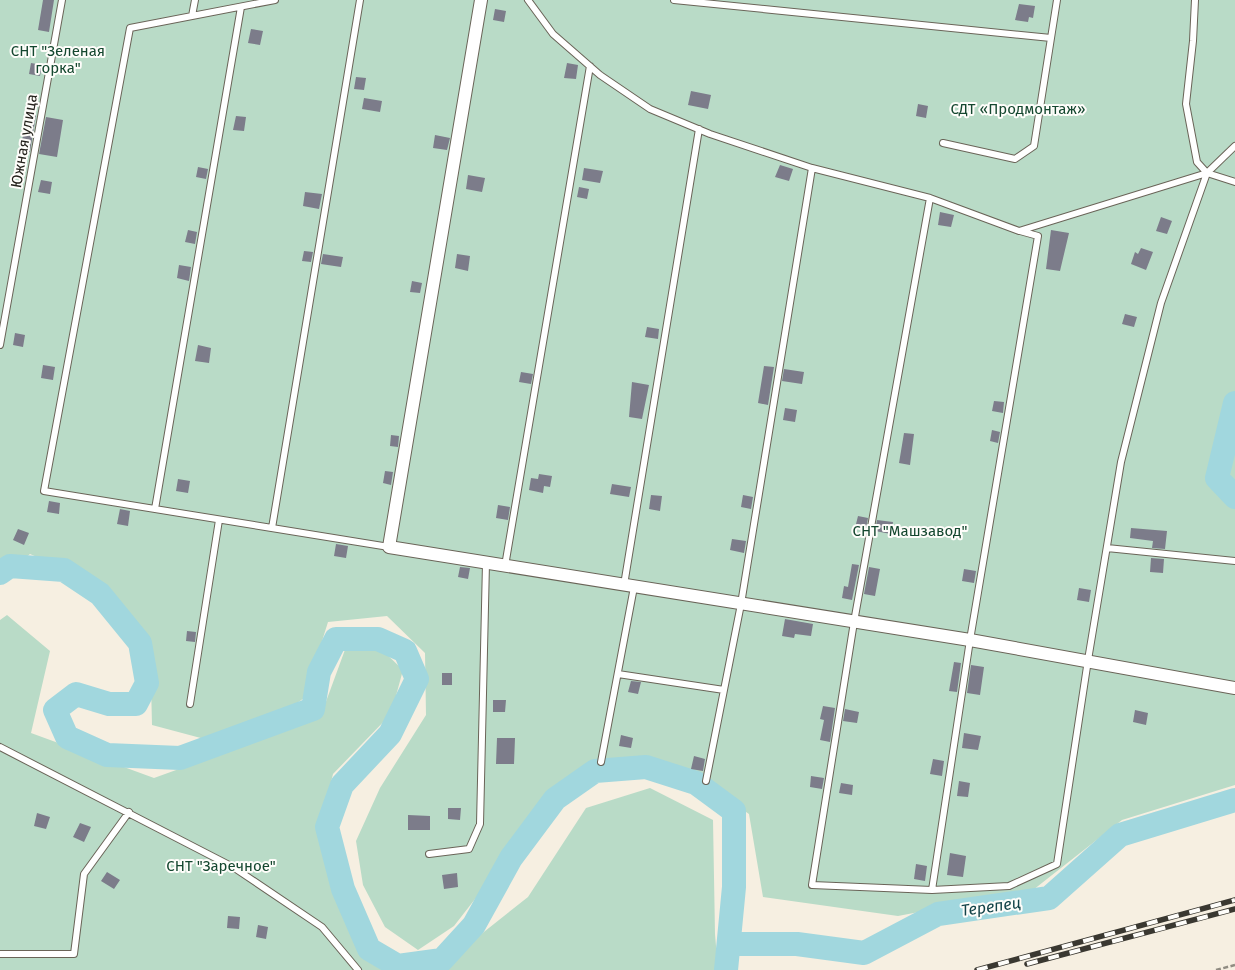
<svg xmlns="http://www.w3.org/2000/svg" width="1235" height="970" font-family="'Fira Sans',sans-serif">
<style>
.green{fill:#b9dbc7}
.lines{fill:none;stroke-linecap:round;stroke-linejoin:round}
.river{stroke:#a1d7de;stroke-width:24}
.building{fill:#7c7c8a}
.lane-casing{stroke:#6a6458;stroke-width:8}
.street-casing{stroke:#6a6458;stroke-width:14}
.path{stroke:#908c82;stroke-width:2.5;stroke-dasharray:5 2.5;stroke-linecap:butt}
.lane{stroke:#fff;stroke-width:6}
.street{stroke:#fff;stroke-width:12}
.rail-casing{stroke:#3a3831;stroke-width:5.5}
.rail{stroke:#fefdfa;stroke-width:4;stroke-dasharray:11;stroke-linecap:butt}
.labels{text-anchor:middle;stroke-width:4;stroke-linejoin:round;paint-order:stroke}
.park-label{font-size:15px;fill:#14472f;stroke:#fefdfa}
.street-label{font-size:15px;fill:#23211b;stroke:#fefdfa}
.water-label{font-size:16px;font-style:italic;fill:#124348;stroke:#fefdfa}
</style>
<rect width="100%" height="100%" fill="#f6efe1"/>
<path class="green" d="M 0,0 L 1235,0 L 1235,785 L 1122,820 L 1033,890 L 898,916 L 763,897 L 749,814 L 701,781 L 650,758 L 609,761 L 549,795 L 503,863 L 454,926 L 418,950 L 385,927 L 363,885 L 356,841 L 380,788 L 426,715 L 425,653 L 387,616 L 328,622 L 304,698 L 279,716 L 212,741 L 152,725 L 150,642 L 95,582 L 30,554 L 0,577 Z
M 7,615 L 50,651 L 31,733 L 154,778 L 320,718 L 346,647 L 379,647 L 403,670 L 391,714 L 333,774 L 320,826 L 334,895 L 372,964 L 383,970 L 0,970 L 0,620 Z
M 650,788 L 713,820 L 715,934 L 718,970 L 436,970 L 528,897 L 586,808 Z"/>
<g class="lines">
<path class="river" d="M 1235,403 L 1217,478 L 1235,497
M 0,573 L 10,566 L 64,570 L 100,594 L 140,643 L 147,683 L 136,704 L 109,704 L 76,694 L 55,710 L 67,737 L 107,755 L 180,758 L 313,709 L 319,672 L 336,639 L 378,639 L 405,651 L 417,679 L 390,734 L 342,785 L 327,827 L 343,889 L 369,949 L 398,966 L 442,960 L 474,925 L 511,858 L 555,799 L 595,771 L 646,767 L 696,783 L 734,811 L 734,887 L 726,970
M 729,944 L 797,944 L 864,953 L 938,914 L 1049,898 L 1120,835 L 1235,800"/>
</g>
<path class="building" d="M 43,0 L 54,0 L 49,32 L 38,30 Z
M 1019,4 L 1035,6 L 1033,18 L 1029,17 L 1028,22 L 1015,20 Z
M 495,9 L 506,11 L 504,22 L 493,20 Z
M 251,29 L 263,31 L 260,45 L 248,43 Z
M 31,63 L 42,65 L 40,76 L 29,74 Z
M 567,63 L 578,65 L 576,79 L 564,78 Z
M 356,77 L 366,78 L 364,90 L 354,89 Z
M 691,91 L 711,95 L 708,109 L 688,105 Z
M 364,98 L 382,101 L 380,112 L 362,109 Z
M 918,104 L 928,106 L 926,118 L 916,116 Z
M 27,114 L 36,115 L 30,152 L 20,151 Z
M 236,116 L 246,117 L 244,131 L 233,130 Z
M 46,117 L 63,120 L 57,157 L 39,154 Z
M 435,135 L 450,138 L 447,150 L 433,148 Z
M 780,165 L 793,169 L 789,181 L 775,177 Z
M 198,167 L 208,169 L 206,179 L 196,177 Z
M 584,168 L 603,171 L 600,183 L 582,180 Z
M 468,175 L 485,178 L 482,192 L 466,189 Z
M 41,180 L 52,182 L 50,194 L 38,192 Z
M 579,187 L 589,189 L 587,199 L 577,197 Z
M 305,192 L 322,194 L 319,209 L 303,206 Z
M 940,212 L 954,215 L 951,227 L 938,225 Z
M 1161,217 L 1172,221 L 1167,234 L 1156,231 Z
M 188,230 L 197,232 L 195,244 L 185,242 Z
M 1051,230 L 1069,233 L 1060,271 L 1046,269 Z
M 1141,248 L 1153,252 L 1146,270 L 1131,264 L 1135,252 L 1138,254 Z
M 304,251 L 313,252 L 311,262 L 302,261 Z
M 323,254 L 343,257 L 341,267 L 321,264 Z
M 457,254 L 470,256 L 468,271 L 455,268 Z
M 179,265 L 191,267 L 189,281 L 177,278 Z
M 412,281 L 422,283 L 420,293 L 410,292 Z
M 1125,314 L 1137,317 L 1134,327 L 1122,324 Z
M 647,327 L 659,329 L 658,339 L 645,337 Z
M 15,333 L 25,335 L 23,347 L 13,345 Z
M 198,345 L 211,348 L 209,363 L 195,361 Z
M 43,365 L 55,367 L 53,380 L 41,378 Z
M 764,366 L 774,367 L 768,405 L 758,403 Z
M 784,369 L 804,372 L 802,384 L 782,381 Z
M 521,372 L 533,374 L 531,384 L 519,382 Z
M 632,382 L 649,385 L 642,419 L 629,417 Z
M 994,401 L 1004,402 L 1003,413 L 992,411 Z
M 785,408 L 797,410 L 795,422 L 783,420 Z
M 992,430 L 1000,432 L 998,443 L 990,441 Z
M 904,433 L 914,434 L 910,465 L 899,463 Z
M 391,435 L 399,436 L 398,447 L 390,446 Z
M 385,471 L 393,472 L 391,485 L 383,483 Z
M 539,474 L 552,476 L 550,487 L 544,486 L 543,493 L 529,490 L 531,478 L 538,479 Z
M 178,479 L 190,481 L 188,493 L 176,491 Z
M 612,484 L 631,487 L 629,497 L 610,494 Z
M 651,495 L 662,496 L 660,511 L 649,509 Z
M 743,495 L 753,497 L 751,509 L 741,507 Z
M 49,501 L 60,503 L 59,514 L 47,512 Z
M 498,505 L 510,507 L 508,520 L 496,518 Z
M 120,509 L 130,511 L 128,526 L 117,524 Z
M 858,516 L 868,518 L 866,529 L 855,528 Z
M 877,520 L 893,522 L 891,534 L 875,531 Z
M 1131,528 L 1167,531 L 1165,549 L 1152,548 L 1153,541 L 1130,538 Z
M 18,529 L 29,533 L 24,545 L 13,540 Z
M 732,539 L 746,541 L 744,553 L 730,550 Z
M 336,544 L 348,546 L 346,558 L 334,556 Z
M 1151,558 L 1164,559 L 1163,573 L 1150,572 Z
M 852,564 L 859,565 L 852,600 L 842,598 L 844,586 L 848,587 Z
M 460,567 L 470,568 L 468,579 L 458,577 Z
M 869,567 L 880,569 L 875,596 L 864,594 Z
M 964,569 L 976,571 L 974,583 L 962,581 Z
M 1079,588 L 1091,590 L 1089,602 L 1077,600 Z
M 785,619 L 813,624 L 811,636 L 795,634 L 794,638 L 782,636 Z
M 187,631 L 196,632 L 195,642 L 186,641 Z
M 954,662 L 961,663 L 957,692 L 949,691 Z
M 971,665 L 984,667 L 980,695 L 967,693 Z
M 442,673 L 452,673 L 452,685 L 442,685 Z
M 631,681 L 641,682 L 638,694 L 628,692 Z
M 493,700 L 506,700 L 505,712 L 493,712 Z
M 823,706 L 835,708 L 830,742 L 820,740 L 824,720 L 820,719 Z
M 845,709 L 859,712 L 857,723 L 843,721 Z
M 1135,710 L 1148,713 L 1146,725 L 1133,722 Z
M 964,733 L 981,736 L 978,750 L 962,748 Z
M 621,735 L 633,738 L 631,748 L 619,746 Z
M 497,738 L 515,738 L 514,764 L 496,764 Z
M 694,756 L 705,759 L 703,771 L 691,769 Z
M 933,759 L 944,761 L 942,776 L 930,774 Z
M 811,776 L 824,778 L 822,789 L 810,787 Z
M 959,781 L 970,783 L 968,797 L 957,796 Z
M 841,783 L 853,785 L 852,795 L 839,793 Z
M 448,808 L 461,808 L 460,820 L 448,819 Z
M 37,813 L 50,817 L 46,829 L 34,826 Z
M 408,815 L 430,816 L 430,830 L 408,830 Z
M 80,823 L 91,827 L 84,842 L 73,837 Z
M 950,853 L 966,856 L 963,877 L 947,875 Z
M 916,864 L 927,866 L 925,881 L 914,879 Z
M 107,872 L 120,880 L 114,889 L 101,881 Z
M 457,873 L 458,887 L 444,889 L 442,875 Z
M 228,916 L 240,917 L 239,929 L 227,928 Z
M 258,925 L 268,927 L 266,939 L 256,937 Z"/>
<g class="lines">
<g class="lane-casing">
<path id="lane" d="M 275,0 L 130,28 L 44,491 L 389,547
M 528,0 L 553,34 L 600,75 L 650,109 L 710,134 L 812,168 L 930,198 L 1019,231 L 1207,173 L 1235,182
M 674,0 L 1051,38
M 1195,0 L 1193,41 L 1186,104 L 1197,162 L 1207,173
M 192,16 L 195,0
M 943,143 L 1015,159 L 1034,146 L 1057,0
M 930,198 L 854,622 L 812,885 L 932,890 L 1009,886 L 1057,864 L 1088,660 L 1121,462 L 1161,303 L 1207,173 L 1235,146
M 0,345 L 62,0
M 155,509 L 241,7
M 272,528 L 360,0
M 1107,548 L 1235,561
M 505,566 L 590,66
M 624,585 L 699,129
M 618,674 L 724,690
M 190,704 L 219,520
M 0,747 L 233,867 L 322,927 L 358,970
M 601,762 L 634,587
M 706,781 L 741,604 L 812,168
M 429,854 L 469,849 L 480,824 L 486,563
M 932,890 L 970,640 L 1038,236 L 1020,231
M 0,954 L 74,954 L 84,874 L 129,812"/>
</g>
<g class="street-casing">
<path id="street" d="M 481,0 L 389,547 L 970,640 L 1235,688"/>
</g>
<path class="path" d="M 1216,970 L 1235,965"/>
<use href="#lane" class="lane"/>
<use href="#street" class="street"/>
<g class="rail-casing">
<path id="rail" d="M 1027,964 L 1235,909
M 977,970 L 1235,900"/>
</g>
<use href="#rail" class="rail"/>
</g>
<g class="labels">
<g class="park-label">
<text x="58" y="56">СНТ "Зеленая<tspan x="58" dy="17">горка"</tspan></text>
<text x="1018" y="114">СДТ «Продмонтаж»</text>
<text x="910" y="536">СНТ "Машзавод"</text>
<text x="221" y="871">СНТ "Заречное"</text>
</g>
<g class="street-label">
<text transform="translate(24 141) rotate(-80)" y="5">Южная улица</text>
</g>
<g class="water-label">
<text transform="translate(991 906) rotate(-8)" y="6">Терепец</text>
</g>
</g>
</svg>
